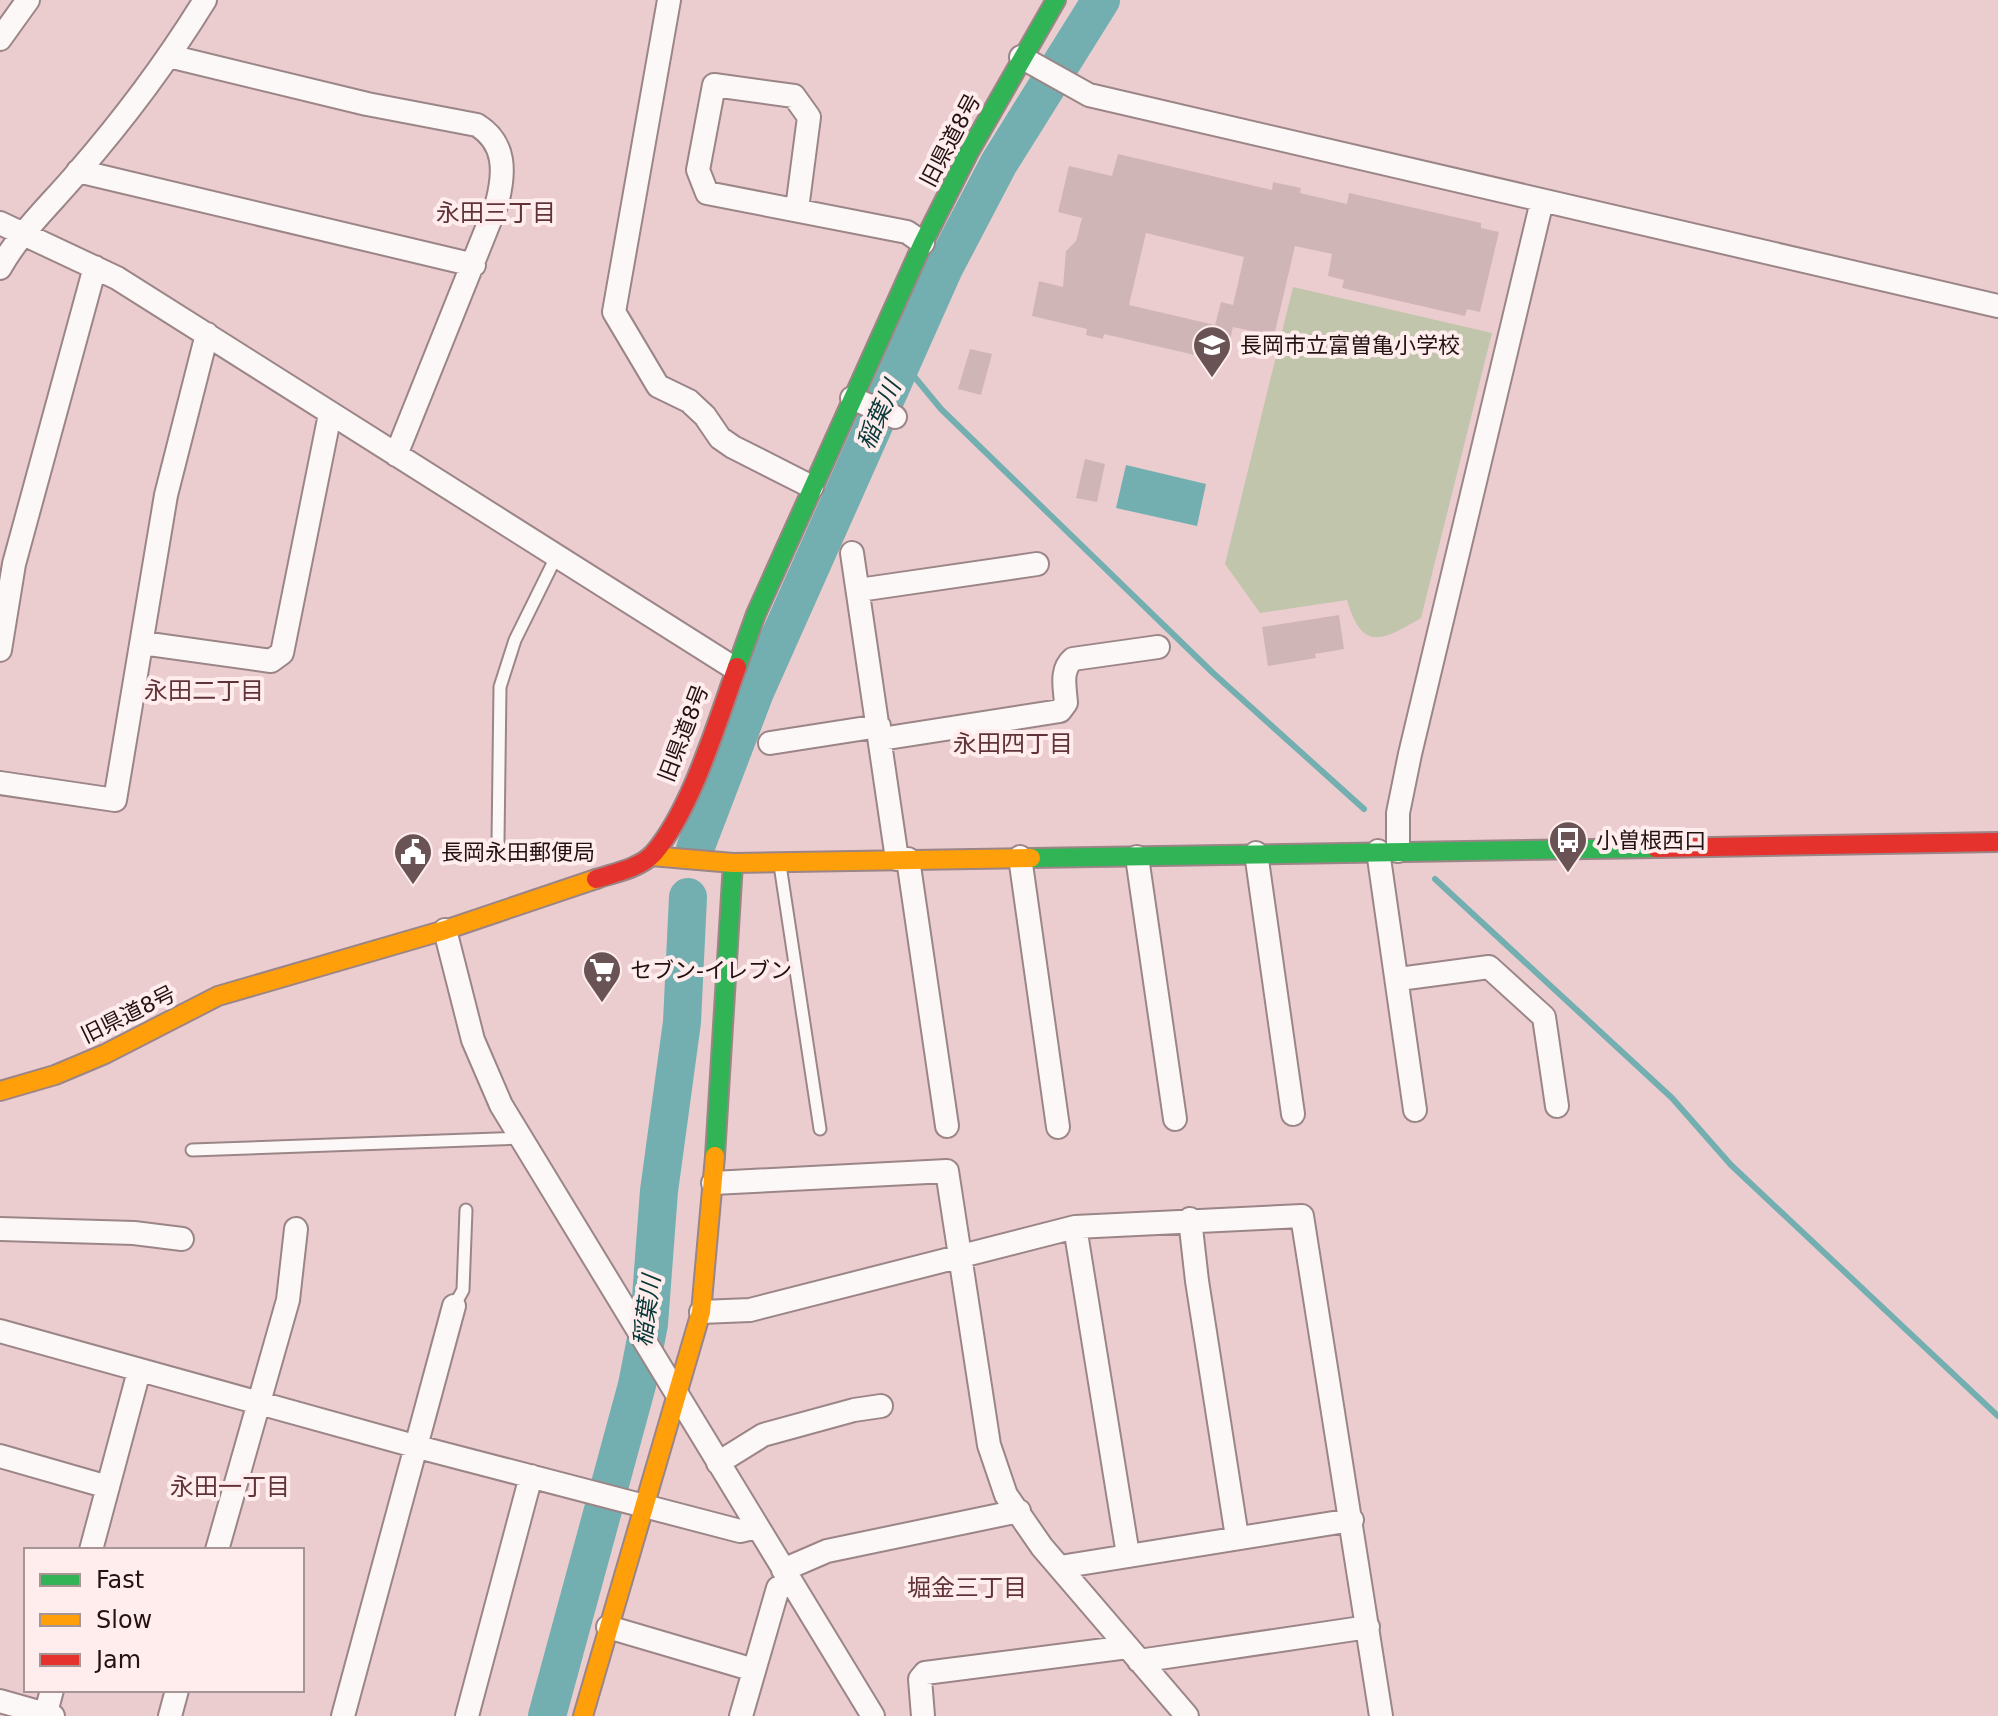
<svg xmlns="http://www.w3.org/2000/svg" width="1998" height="1716" font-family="'DejaVu Sans','Noto Sans JP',sans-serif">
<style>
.green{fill:#c1c5ab}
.water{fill:#73afb0}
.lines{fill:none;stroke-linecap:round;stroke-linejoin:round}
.stream{stroke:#73afb0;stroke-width:6}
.river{stroke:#73afb0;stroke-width:38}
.building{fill:#d0b5b7;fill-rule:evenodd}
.lane-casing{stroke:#9b8587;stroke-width:15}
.street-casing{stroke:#9b8587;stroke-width:26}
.fast-casing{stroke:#9b8587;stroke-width:22}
.slow-casing{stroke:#9b8587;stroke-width:22}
.jam-casing{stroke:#9b8587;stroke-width:22}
.lane{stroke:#fcf8f8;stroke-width:11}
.street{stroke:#fcf8f8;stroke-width:22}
.fast{stroke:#30b455;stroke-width:18}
.slow{stroke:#ff9f0a;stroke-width:18}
.jam{stroke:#e5322d;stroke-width:18}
.labels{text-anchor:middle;stroke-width:8;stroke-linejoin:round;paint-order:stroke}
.street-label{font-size:22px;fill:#241113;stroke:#ffeded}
.poi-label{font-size:22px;fill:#241113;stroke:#ffeded;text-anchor:start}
.neighbourhood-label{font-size:24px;fill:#603338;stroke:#ffeded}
.water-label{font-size:24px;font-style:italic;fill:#073737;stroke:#ffeded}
</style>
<rect width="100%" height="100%" fill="#ebcdcf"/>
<path class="green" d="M 1293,287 L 1492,333 L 1421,618 C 1382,641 1362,652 1347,600 L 1260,613 L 1225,564 Z"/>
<path class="water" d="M 1126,465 L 1206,484 L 1197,526 L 1116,508 Z"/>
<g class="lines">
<path class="stream" d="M 903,363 L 941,409 L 1213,673 L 1364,809
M 1435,879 L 1672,1098 L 1731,1165 L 1998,1416"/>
<path class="river" d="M 695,849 L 755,692 L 944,268 L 999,163 L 1101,0
M 547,1716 L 637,1385 L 649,1324 L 659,1191 L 682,1022 L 688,897"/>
</g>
<path class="building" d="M 1118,154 L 1272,190 L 1273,182 L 1301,188 L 1300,193 L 1347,204 L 1349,193 L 1481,223 L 1481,228 L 1499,232 L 1480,312 L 1467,309 L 1465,316 L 1342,288 L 1344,280 L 1328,276 L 1332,254 L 1295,246 L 1274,336 L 1233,327 L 1225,362 L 1104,334 L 1103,339 L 1086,335 L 1087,329 L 1032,316 L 1039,281 L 1063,287 L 1066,251 L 1076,241 L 1082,218 L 1058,212 L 1069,166 L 1112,176 ZM 1146,233 L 1244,257 L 1233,305 L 1221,302 L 1215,325 L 1129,305 Z
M 970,349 L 992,354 L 981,395 L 958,389 Z
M 1085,459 L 1105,464 L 1097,502 L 1076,498 Z
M 1339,615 L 1344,649 L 1315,654 L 1316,658 L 1268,666 L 1262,627 Z"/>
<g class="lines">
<g class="lane-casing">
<path id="lane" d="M 498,842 L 500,687 L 515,640 L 557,555
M 780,865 L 820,1129
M 192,1150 L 521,1138
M 454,1306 L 463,1290 L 466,1210"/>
</g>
<g class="street-casing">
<path id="street" d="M 669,0 L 614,312 L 658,386 L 689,401 L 705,416 L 720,438 L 733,447 L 812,487
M 0,39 L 28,0
M 169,56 L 367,104 L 477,125 C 506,143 505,172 497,203 L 396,455
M 1021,57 L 1089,95 L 1998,306
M 78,171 L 474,265
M 797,209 L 809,117 L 794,96 L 714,85 L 698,170 L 707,193 L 907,232 L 923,243
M 0,223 L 117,278 L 734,668
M 0,268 C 20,232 51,204 77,173 C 124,119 168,60 205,0
M 852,398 L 895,417
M 852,553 L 897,859
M 859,590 L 1037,564
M 142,643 L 271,661 L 282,653 L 330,414
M 0,650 L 14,564 L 95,267
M 881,739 L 1060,711 L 1066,703 C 1065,688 1060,670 1073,659 L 1158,647
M 770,743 L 879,726
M 0,783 L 115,800 L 166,495 L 207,334
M 1378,851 L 1415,1110
M 1398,851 L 1398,813 L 1410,754 L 1542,201
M 1256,853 L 1293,1114
M 1020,857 L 1058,1127
M 1137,857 L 1175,1119
M 908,859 L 947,1126
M 445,930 L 473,1040 L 501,1105 L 873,1716
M 1399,979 L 1489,967 L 1544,1017 L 1557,1106
M 713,1183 L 947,1171 L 989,1445 L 1006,1495 L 1042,1547 L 1187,1716
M 1190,1219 L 1197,1281 L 1237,1537
M 1075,1227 L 1128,1555
M 0,1229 L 134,1233 L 182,1239
M 701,1312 L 750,1310 L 1075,1227 L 1302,1216 L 1381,1716
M 0,1331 L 418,1447 L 740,1531 L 757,1527
M 0,1456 L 108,1487
M 718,1463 L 763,1435 L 854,1410 L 881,1406
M 91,1550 L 139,1371
M 217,1550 L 288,1300 L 296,1229
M 1060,1567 L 1352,1520
M 783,1570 L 827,1551 L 1019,1511
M 608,1627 L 754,1670
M 1139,1661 L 1368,1627
M 0,1701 L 53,1716
M 45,1716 L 52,1690
M 170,1716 L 177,1690
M 343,1716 L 454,1306
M 467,1716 L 531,1476
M 741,1716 L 778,1588 L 792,1584
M 923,1716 L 920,1679 L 925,1673 L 1128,1647"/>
</g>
<g class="fast-casing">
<path id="fast" d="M 737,667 L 756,614 L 923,243 L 969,152 L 1056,0
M 1031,858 L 1656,848
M 715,1156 L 733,863"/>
</g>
<g class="slow-casing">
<path id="slow" d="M 651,856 L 733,863 L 1031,858
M 0,1091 L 55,1075 L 105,1054 L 218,996 L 445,930 L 596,879
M 583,1716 L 701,1312 L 715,1156"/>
</g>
<g class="jam-casing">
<path id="jam" d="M 1656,848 L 1998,842
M 596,879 C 614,873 640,868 653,854 C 691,811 717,722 737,667"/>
</g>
<use href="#lane" class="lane"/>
<use href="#street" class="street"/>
<use href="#fast" class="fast"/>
<use href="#slow" class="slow"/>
<use href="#jam" class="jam"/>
</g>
<defs>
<g id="school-pin" transform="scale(2)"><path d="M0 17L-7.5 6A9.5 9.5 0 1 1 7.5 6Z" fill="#6a5355" stroke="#ffeded"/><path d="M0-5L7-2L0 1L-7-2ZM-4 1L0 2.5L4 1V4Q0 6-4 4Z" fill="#fff"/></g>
<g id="bus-pin" transform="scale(2)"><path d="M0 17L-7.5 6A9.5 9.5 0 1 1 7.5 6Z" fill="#6a5355" stroke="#ffeded"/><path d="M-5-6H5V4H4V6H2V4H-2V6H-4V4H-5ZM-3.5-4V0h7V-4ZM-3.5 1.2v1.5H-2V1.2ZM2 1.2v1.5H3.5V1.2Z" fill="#fff"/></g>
<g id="civic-pin" transform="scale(2)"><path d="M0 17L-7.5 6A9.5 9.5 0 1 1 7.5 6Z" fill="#6a5355" stroke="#ffeded"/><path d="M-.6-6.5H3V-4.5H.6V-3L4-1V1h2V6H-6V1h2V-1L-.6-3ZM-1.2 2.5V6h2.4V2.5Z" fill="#fff"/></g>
<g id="supermarket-pin" transform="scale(2)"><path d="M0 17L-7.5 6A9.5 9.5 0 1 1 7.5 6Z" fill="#6a5355" stroke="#ffeded"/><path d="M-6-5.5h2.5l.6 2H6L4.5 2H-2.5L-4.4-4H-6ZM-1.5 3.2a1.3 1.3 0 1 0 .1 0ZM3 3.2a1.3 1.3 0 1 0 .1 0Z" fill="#fff"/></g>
</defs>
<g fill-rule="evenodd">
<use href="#school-pin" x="1212" y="345"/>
<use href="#bus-pin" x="1568" y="840"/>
<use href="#civic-pin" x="413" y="852"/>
<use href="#supermarket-pin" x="602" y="970"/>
</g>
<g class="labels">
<g class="street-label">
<text transform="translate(950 140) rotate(-62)" y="8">旧県道8号</text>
<text transform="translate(683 733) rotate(-69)" y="8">旧県道8号</text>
<text transform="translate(128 1014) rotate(-26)" y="8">旧県道8号</text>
</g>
<g class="poi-label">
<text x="1240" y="353">長岡市立富曽亀小学校</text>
<text x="1596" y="848">小曽根西口</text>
<text x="441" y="860">長岡永田郵便局</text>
<text x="630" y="978">セブン-イレブン</text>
</g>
<g class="neighbourhood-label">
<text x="496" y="221">永田三丁目</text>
<text x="204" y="699">永田二丁目</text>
<text x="1013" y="752">永田四丁目</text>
<text x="230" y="1495">永田一丁目</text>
<text x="967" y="1596">堀金三丁目</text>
</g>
<g class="water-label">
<text transform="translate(879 415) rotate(-66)" y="8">稲葉川</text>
<text transform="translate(647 1311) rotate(-82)" y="8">稲葉川</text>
</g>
</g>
<rect x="24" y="1548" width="280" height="144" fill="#ffeded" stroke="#a79596" stroke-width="2"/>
<rect x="40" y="1574" width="40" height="12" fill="#30b455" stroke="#a79596" stroke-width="2"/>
<text x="96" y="1588" font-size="24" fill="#241113">Fast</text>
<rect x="40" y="1614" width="40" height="12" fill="#ff9f0a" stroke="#a79596" stroke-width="2"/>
<text x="96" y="1628" font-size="24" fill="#241113">Slow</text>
<rect x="40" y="1654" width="40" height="12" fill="#e5322d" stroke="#a79596" stroke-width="2"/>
<text x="96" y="1668" font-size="24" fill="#241113">Jam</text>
</svg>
